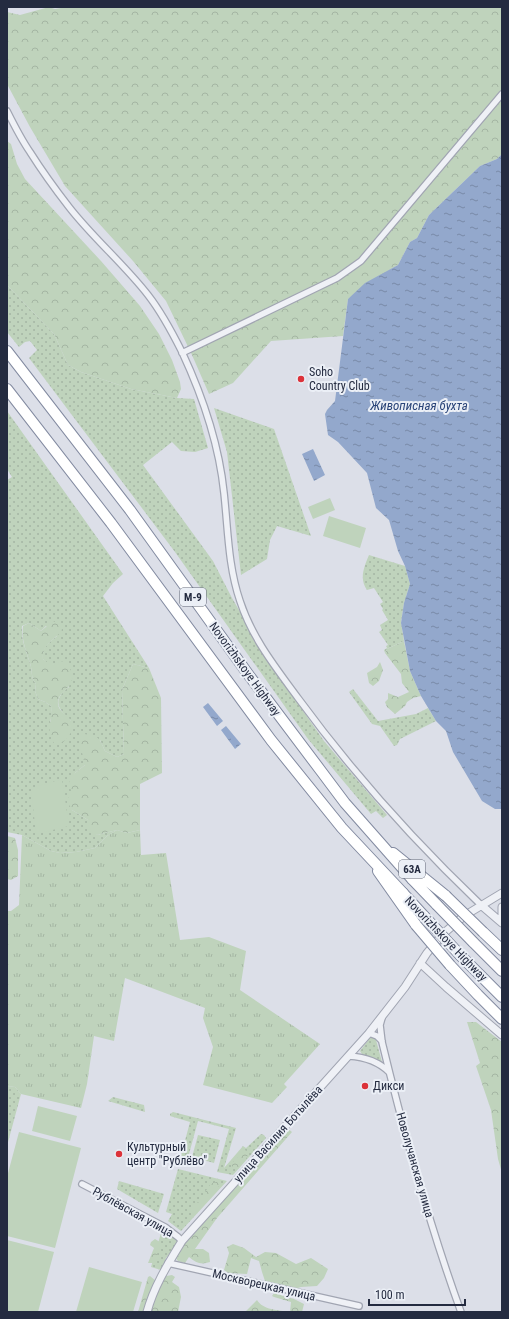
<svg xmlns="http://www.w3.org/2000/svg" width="509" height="1319" font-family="'Roboto Condensed',sans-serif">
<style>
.grass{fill:url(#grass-dots);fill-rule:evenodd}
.forest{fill:url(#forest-crowns)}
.park{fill:url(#park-tufts)}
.garden{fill:#bfd3bc}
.water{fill:url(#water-ripples)}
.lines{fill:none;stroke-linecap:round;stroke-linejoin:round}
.minor-casing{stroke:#a1a5b2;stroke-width:8}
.tertiary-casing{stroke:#a1a5b2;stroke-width:9}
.trunk-casing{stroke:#828aa0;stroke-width:12}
.motorway-casing{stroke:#828aa0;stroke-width:12}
.minor{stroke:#eff1f6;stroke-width:5.5}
.tertiary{stroke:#eff1f6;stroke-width:7}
.trunk{stroke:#fff;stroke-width:10}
.motorway{stroke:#fff;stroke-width:10}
.trunk-bridge-casing{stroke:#828aa0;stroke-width:12;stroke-linecap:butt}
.trunk-bridge{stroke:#fff;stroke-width:10}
.poi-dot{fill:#dc3239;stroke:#ebeff6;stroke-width:1.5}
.labels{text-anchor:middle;stroke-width:4;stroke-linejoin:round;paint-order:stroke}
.shield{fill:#ebeff6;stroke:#606677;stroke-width:1}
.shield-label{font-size:11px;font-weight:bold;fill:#242b40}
.poi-label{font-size:12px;fill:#242b40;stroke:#ebeff6;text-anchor:start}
.street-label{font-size:12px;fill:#242b40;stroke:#ebeff6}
.water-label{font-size:13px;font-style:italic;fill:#2a4478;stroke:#ebeff6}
</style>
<defs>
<pattern id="grass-dots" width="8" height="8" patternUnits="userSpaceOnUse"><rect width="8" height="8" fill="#bfd3bc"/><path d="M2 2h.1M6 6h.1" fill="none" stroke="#a4b5a3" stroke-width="1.8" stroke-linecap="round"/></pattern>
<pattern id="forest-crowns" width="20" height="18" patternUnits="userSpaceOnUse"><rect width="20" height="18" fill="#bfd3bc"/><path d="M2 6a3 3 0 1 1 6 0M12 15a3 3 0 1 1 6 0" fill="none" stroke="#a4b5a3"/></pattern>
<pattern id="park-tufts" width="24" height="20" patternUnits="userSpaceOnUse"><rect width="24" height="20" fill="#bfd3bc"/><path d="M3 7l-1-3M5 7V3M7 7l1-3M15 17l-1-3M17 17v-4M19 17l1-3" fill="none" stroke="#a4b5a3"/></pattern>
<pattern id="water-ripples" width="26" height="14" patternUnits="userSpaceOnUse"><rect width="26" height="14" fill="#93a8cc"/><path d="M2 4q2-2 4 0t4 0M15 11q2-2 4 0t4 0" fill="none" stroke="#7889a7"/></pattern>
</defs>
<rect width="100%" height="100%" fill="#dcdfe8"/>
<path class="grass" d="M 7,285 L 54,334 L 68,365 L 81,372 L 131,389 L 177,398 L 194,399 L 208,448 L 195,452 L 181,451 L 172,442 L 143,465 L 213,561 L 232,598 L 246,622 L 253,639 L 324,741 L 387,815 L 383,818 L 376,811 L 371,814 L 308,739 L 175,552 L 29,358 L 37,350 L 30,341 L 25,342 L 19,347 L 7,332 Z
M 214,408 L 274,429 L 311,536 L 277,526 L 270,540 L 267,559 L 241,575 L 227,452 Z
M 7,411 L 123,574 L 113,583 L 103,596 L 149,668 L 133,664 L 122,690 L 124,754 L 117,757 L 105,751 L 100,740 L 85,765 L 75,773 L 71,791 L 72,810 L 88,820 L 97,835 L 117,830 L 107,836 L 95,848 L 76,852 L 60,853 L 51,851 L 22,835 L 7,832 L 7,480 L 12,477 L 7,469 ZM 29,623 L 41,631 L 46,626 L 57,636 C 48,644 42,646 43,659 L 48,664 L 55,665 L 69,687 C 52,700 57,708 71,721 L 50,722 L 52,714 L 51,706 L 45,702 L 38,699 L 35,691 L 36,684 C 30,676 33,672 30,663 C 26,651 21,639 22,626 Z
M 369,555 L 405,566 L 410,584 L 404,603 L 401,622 L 404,641 L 387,649 L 385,653 L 384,650 L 387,648 L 386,646 L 388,645 L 379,632 L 382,630 L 380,625 L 388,620 L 382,610 L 383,609 L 380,604 L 383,602 L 374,588 L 367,590 C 359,579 364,567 369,555 Z
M 353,689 L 378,721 L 416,714 L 428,708 L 436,721 L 400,739 L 397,745 L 394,746 L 380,726 L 372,724 L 349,692 Z
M 373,1037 L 376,1040 L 382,1062 L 362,1054 L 360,1051 L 370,1038 Z
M 7,1086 L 15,1087 L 21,1094 L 7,1146 Z
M 113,1097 L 144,1105 L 145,1112 L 108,1101 Z
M 173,1112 L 236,1128 L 224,1168 L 243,1146 L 246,1148 L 261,1134 L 264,1135 L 266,1138 L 233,1175 L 217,1172 L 229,1129 L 198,1121 L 186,1165 L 179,1163 L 190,1122 L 170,1116 L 170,1114 Z
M 198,1135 L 220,1140 L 214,1163 L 192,1157 Z
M 178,1169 L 227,1181 L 181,1231 L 168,1221 L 172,1214 L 166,1212 Z
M 119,1181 L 164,1194 L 158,1213 L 117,1189 Z
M 163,1230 L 179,1241 L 166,1258 L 161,1270 L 151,1267 L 161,1233 Z"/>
<path class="forest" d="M 49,7 L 55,9 L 67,7 L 502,7 L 502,154 L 497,159 L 480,166 L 429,215 L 417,238 L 410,242 L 398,265 L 383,274 L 348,299 L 343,336 L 271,341 L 233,383 L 209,394 L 192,355 L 166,301 L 133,261 L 65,186 L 30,127 L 7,84 L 7,12 L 20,15 Z
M 7,141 L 11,144 L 17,164 L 25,179 L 101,261 L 140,306 L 159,334 L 172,360 L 180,382 L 181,389 L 177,398 L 131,389 L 81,372 L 68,365 L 54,334 L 7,285 Z
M 53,621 L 59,624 L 62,630 C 54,641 42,644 43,659 C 50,665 54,666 62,661 C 71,666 76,677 69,686 C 65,692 57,695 58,704 C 59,712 67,714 71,721 C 75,727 69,739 63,742 C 60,744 57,743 54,743 C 45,730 53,721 51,706 L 45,702 L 38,699 L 35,691 L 36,684 C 30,676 33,672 30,663 C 26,651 21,639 23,626 L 29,623 L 41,631 Z
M 404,641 L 410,671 L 421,696 L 413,698 L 407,702 L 405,706 L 395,714 L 387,707 L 385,702 L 388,699 L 388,693 L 398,697 L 409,692 L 402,683 L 401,674 L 385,653 L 387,649 Z
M 380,662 L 383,670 L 379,681 L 373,686 L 369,683 L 367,673 L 377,667 Z
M 133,664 L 149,668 L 161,698 L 162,773 L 140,784 L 140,830 L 127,833 L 117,830 L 97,835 L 89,830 L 88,820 L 72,810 L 67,801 L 71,791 L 69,782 L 75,773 L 85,765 L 79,740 L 83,734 C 99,736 99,737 105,751 L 117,757 L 124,754 L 122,690 Z
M 7,836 L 15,838 L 18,850 L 18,876 L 11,880 L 7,879 Z
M 467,1022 L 476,1022 L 502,1042 L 502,1173 L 498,1159 L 491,1110 L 476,1066 L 480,1063 Z
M 287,1128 L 292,1132 L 217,1218 L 195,1249 L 203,1249 L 209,1253 L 210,1262 C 201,1265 196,1263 189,1257 L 185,1263 L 178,1261 L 175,1257 L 181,1247 Z
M 244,1150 L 250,1152 L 244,1162 L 238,1169 L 234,1169 L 231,1164 Z
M 214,1182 L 220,1182 L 220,1185 L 195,1214 L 192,1210 L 210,1185 Z
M 155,1239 L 160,1242 C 159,1250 156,1256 154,1263 L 148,1263 L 154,1248 L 150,1245 L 151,1242 Z
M 233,1244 L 244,1248 L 256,1257 L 265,1252 L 276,1253 L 296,1264 L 311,1258 L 328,1269 L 324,1278 L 317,1286 L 301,1287 L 295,1289 L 265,1281 L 262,1272 L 259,1261 L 251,1258 L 247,1274 L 228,1273 L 224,1270 L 229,1253 L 227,1247 Z
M 172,1275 L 175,1277 L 172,1282 L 179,1287 L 181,1297 L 178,1312 L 150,1312 L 154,1298 L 166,1276 Z
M 150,1276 L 156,1281 L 145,1312 L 138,1312 L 148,1277 Z
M 274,1293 L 294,1299 L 304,1304 L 302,1312 L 290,1312 L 291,1302 L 274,1297 L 272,1296 Z
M 257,1300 C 263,1310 278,1310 290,1312 L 245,1312 Z"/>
<path class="park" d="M 117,830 L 127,833 L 140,830 L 141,855 L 166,853 L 180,940 L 209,937 L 246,951 L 240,990 L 320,1044 L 284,1084 L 287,1087 L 272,1103 L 203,1085 L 213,1047 L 203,1018 L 205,1008 L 125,978 L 114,1041 L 94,1036 L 87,1084 L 81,1108 L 21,1094 L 15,1087 L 7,1086 L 7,911 L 11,911 L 19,905 L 22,835 L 51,851 L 60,853 L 76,852 L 95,848 L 107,836 Z"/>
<path class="garden" d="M 330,498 L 335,510 L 313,519 L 308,507 Z
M 329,516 L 366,528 L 360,548 L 323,536 Z
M 62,779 L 69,826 L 36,834 L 31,788 Z
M 38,1106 L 77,1116 L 70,1141 L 32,1131 Z
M 19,1132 L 81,1148 L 55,1248 L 7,1236 L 7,1177 Z
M 7,1240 L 54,1252 L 38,1312 L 7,1312 Z
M 89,1267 L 142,1282 L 133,1312 L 76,1312 Z"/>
<path class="water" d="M 502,154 L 502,809 L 495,809 L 482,801 L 453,752 L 446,731 L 436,721 L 421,696 L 410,671 L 401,623 L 404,603 L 410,584 L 405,566 L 398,551 L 389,520 L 376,508 L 367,473 L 338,442 L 328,435 L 325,414 L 327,410 L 335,401 L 348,299 L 365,283 L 398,265 L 410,242 L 417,238 L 429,215 L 480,166 L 497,159 Z
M 313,449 L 325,475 L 314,481 L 302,454 Z
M 208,703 L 223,721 L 217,726 L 203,707 Z
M 226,726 L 241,744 L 235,749 L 221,730 Z"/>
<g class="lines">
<g class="minor-casing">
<path id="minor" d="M 7,111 C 14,125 21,139 30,152 C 42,171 55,189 69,207 C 93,238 124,264 148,295 C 162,313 172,332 182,352 C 203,397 219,444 224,493 C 228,529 228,566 240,601 C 252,638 276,668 298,698 C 353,773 414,841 481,905
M 182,353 L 337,278 L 361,261 L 502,94
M 382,1018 L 380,1025 L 382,1042 C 404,1133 429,1224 461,1312
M 369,1033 L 377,1036 L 382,1041
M 349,1056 C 364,1057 378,1061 389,1072
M 82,1184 L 165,1227 L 178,1237 L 182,1241
M 168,1263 L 359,1306"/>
</g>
<g class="tertiary-casing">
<path id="tertiary" d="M 481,905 L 502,923
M 502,907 L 502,917
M 420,963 L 446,987 L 502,1035
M 147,1312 C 154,1286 168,1264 182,1241 L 369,1033 L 405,987 L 427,953 L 444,933 L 464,916 L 502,893"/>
</g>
<g class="trunk-casing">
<path id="trunk" d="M 393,853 L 446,896
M 378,871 L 416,925
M 412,879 L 437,905
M 403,893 L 424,916
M 483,932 L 502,950
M 473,942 L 502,971
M 460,955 L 502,997
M 450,965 L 478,995 L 502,1019"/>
</g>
<g class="motorway-casing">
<path id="motorway" d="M 7,351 L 130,510 L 248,674 L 321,771 L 345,803 L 412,879
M 7,389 L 111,523 L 271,740 L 342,828 L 403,893"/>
</g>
<use href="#minor" class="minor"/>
<use href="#tertiary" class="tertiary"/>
<use href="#trunk" class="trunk"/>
<use href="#motorway" class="motorway"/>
<g class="trunk-bridge-casing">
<path id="trunk-bridge" d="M 446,896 L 483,932
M 437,905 L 473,942
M 424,916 L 460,955
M 416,925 L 450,965"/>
</g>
<use href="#trunk-bridge" class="trunk-bridge"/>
</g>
<g class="poi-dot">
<circle cx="301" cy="379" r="4"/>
<circle cx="365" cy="1086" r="4"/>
<circle cx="119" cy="1154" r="4"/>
</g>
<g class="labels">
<g class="shield">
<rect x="180" y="588" width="26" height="18" rx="3"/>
<rect x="399" y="860" width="26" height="18" rx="3"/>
</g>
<g class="shield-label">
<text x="193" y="601">М-9</text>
<text x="412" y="873">63A</text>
</g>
<g class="poi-label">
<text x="309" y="376">Soho<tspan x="309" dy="14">Country Club</tspan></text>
<text x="373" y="1090">Дикси</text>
<text x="127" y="1151">Культурный<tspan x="127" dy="14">центр "Рублёво"</tspan></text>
</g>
<g class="street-label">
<text transform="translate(245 669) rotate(54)" y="4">Novorizhskoye Highway</text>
<text transform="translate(446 939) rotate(46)" y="4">Novorizhskoye Highway</text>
<text transform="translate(278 1134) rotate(-48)" y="4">улица Василия Ботылёва</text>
<text transform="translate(415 1165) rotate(74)" y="4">Новолучанская улица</text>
<text transform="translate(133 1212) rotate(29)" y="4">Рублёвская улица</text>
<text transform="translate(264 1285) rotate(13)" y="4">Москворецкая улица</text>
</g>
<g class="water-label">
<text x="419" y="410">Живописная бухта</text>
</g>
</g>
<rect width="509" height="1319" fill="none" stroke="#242b40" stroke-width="16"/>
<path d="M369 1299v6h96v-6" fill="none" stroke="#242b40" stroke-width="2"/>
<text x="375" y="1299" font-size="12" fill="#242b40" stroke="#ebeff6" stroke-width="3" paint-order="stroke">100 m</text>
</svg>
